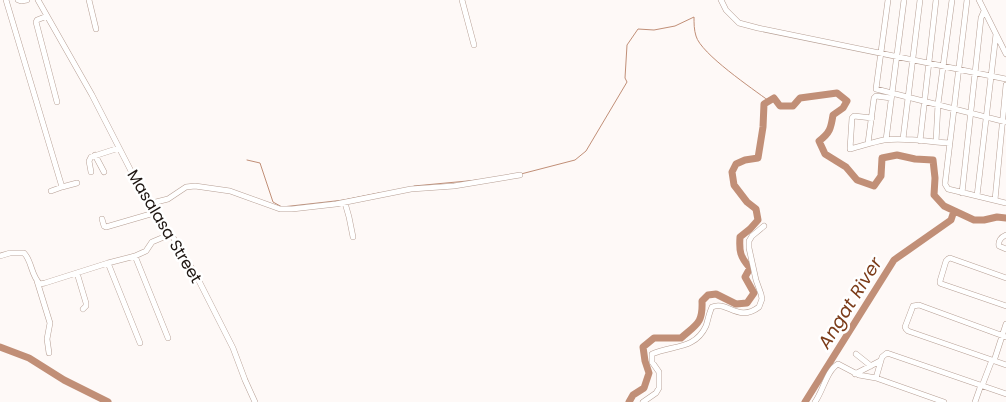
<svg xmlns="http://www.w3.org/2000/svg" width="1006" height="402" font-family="Poppins,sans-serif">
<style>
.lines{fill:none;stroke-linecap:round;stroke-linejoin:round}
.stream{stroke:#c18f77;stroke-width:1}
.river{stroke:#c18f77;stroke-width:7}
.minor-casing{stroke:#b69f94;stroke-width:6}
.minor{stroke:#fff;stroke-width:5}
.labels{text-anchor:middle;stroke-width:5;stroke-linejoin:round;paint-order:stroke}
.street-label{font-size:16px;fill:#1e1612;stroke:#fff}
.water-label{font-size:18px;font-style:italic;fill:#7b3b18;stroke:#fff}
</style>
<rect width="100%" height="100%" fill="#fef9f7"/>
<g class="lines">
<path class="stream" d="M 247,160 L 260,163 L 273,202 L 282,207 L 344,200 L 379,193
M 521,174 L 575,160 L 586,151 L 627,82 L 625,78 L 627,45 L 638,29 L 654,30 L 675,26 L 694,17 C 694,23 694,30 696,36 C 701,54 753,89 769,101
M 414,186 L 478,180"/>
<path class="river" d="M 0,347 L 29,358 L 64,380 L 108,402
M 629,402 L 633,395 L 644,388 L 649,373 L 645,361 L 643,347 L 654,338 L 681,338 C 697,324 703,323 702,301 L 708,295 L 716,294 L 736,304 L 747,303 L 754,293 L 745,277 L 750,268 C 740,257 739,251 740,237 L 750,229 L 758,220 L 756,209 L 747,202 L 734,185 L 732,172 L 736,164 L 745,160 L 758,158 L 763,127 L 764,104 L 774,98 L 780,106 L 793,106 L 800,98 L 837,93 L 847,101 L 843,108 L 833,115 C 831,128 830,133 819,141 L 825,154 L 846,167 L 857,180 L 874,186 L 881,176 L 882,158 L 897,155 L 915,159 L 933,160 L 935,178 L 934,195 L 944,206 L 974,220 L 984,220 L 997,217 L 1006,218
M 805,402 L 894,260 L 951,220 L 954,211"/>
<g class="minor-casing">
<path id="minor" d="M 6,0 L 62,187 L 51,191
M 18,0 L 21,1 L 27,0
M 38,0 L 92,95 L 148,204 L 154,213 L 171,234 L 197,277 L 233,348 L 245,380 L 255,402
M 89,0 L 96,29
M 462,0 L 474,45
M 721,0 L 726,10 L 739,23 L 758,28 L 1006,79
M 888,0 L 876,89 L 1006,122
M 967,0 L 945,184 L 948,189 L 1006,203
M 979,0 L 1006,54
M 47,16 L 37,20 L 36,22 L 57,102
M 872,118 L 854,116 L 852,118 L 850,149 C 862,146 873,142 884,140 C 906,137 929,142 950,143
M 903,139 L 920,0
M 886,140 L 904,0
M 920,141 L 936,0
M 936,142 L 938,104 L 952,0
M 868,143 L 874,98 L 876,96 L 891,98
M 95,155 L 104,172
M 91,172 L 89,161 L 91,157 L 119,148
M 62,187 L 77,183
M 962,193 L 981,18 L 984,11
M 977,196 L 996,34
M 995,200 L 1006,85
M 345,203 L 349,217 L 353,237
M 148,204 L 168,199 L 186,187 L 195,186 L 230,191 L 280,209 L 292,209 L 336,204 L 411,189 L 454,186 L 520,175
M 102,219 L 104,226 L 106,227 L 154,213
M 1006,235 C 1001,237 998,241 999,246 L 1006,249
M 0,256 L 10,253 L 24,253 C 32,261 31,276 40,284 L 45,283 L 108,263 L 135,256 L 146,251 L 152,242 L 171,234
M 135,256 L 168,338
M 108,263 L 140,343
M 77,273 L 86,303 L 86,306 L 83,309
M 1006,278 L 950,258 L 948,259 L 946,261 L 940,281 L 940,283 L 942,284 L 1006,306
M 37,281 L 50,323 L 47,339 L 49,353
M 1006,337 L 919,305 L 913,306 L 905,327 L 906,329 L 908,331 L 1006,365
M 856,354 L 871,366
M 994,361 L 1006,324
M 855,374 L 880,361
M 876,378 L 882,357 L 887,353 L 1006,394
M 982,386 L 992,360
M 643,402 L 656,393 L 659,388 L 659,372 L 652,362 L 652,354 C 672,345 695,350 706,326 C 708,320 709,313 712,307 C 727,300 738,323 759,307 L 762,299 L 761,294 L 756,280 L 749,248 L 749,241 L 752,236 L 764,226
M 815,402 C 823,391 827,370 838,364 L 859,375 L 876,378 L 944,402
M 975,402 L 981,385"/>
</g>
<use href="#minor" class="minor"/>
</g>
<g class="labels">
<g class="street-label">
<text transform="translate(165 226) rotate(59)" y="6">Masalasa Street</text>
</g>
<g class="water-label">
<text transform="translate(850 303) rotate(-58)" y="6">Angat River</text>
</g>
</g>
</svg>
